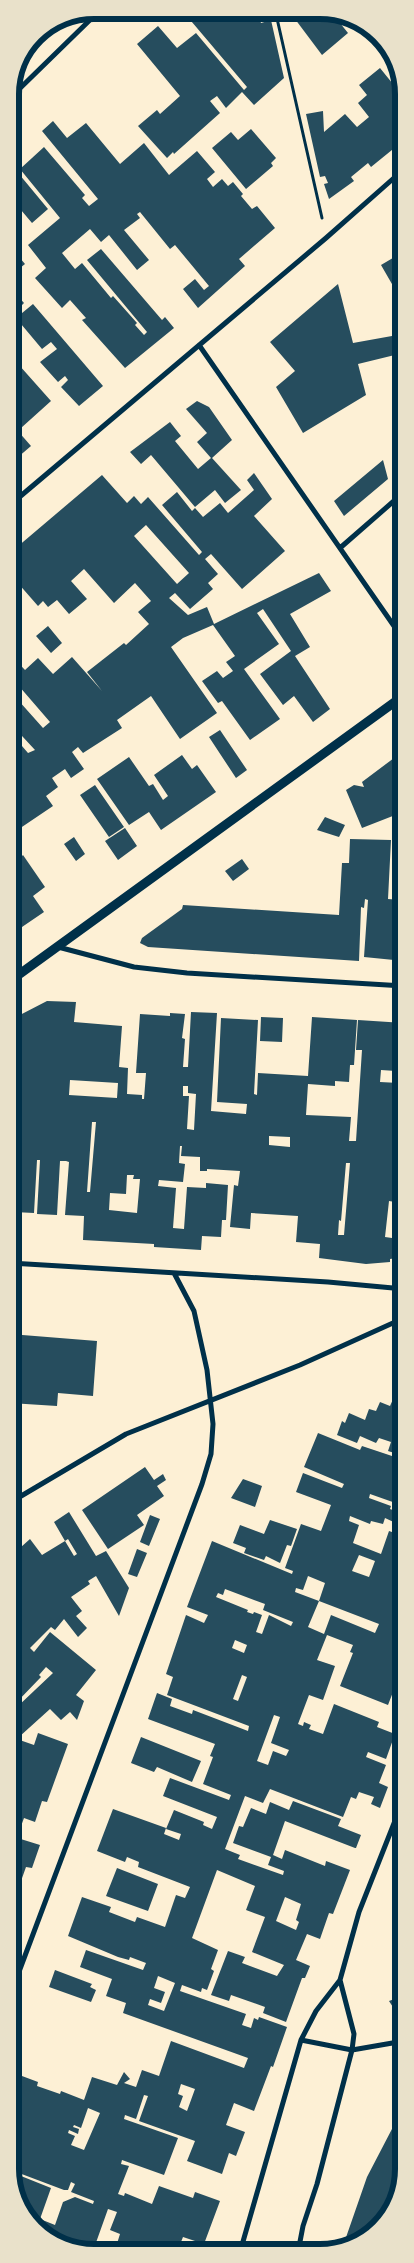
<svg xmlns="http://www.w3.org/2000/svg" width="414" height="2263" font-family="'Exo 2',sans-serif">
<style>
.building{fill:#264d5e;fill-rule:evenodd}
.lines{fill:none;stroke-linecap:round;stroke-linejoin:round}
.path{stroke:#003049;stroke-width:3}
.minor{stroke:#003049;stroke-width:5}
.tertiary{stroke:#003049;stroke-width:9}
.rim{fill:none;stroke:#003049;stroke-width:6}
</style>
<rect width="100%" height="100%" fill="#fdf0d5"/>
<path class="building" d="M 301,13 L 341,13 L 348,17 L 340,23 L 348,33 L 322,55 L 295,19 Z
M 258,14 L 261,23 L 271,20 L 284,78 L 254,105 L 242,92 L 226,108 L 217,96 L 210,101 L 220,113 L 174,154 L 173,152 L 167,158 L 138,126 L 157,110 L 160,114 L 180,96 L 137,44 L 158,26 L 177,48 L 196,33 L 244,90 L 247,87 L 186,15 Z
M 58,19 L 62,24 L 46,36 L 44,33 L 29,47 L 35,34 Z
M 389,53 L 400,76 L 399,76 L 384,57 Z
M 380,68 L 401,94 L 403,92 L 403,141 L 371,167 L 368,163 L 351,177 L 354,181 L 329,199 L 324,184 L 328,183 L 325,176 L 320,177 L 306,114 L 323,111 L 324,132 L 345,114 L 357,127 L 369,117 L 358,103 L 367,95 L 359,85 Z
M 53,121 L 67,138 L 86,123 L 120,164 L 144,143 L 169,175 L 197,151 L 215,172 L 207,179 L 213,187 L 222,179 L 228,186 L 233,182 L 243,194 L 241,196 L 252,209 L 257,206 L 275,228 L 239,259 L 245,266 L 198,308 L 183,289 L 195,279 L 204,290 L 209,286 L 175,245 L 170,249 L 140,212 L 137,214 L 140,218 L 124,230 L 149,260 L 137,270 L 109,235 L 101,242 L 90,229 L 62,253 L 75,269 L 82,263 L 111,298 L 113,296 L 137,323 L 135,325 L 144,335 L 147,332 L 87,260 L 101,249 L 162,320 L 165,317 L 174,328 L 125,368 L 82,320 L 86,318 L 70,300 L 62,308 L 35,278 L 46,268 L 28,245 L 60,218 L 20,169 L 44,147 L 85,195 L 82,198 L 89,206 L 98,199 L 42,131 Z
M 251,129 L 276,158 L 271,163 L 273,166 L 246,189 L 212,148 L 231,132 L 238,140 Z
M 19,174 L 48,209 L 32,223 L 10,197 L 10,182 Z
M 10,246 L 25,264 L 10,276 Z
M 403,252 L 403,287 L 396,291 L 381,265 Z
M 338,284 L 353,343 L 403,334 L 403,353 L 358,364 L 366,395 L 303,433 L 276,387 L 295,371 L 270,342 Z
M 16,294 L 24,303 L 13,314 L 15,318 L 12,320 L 10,318 L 10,300 Z
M 33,304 L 103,386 L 79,406 L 61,387 L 68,380 L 65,376 L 58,382 L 40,362 L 57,349 L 51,342 L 42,349 L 16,318 Z
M 19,365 L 51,401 L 21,428 L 10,415 L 10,373 Z
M 197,401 L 209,407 L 232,440 L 212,458 L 241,490 L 225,503 L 215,490 L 195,507 L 151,455 L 141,464 L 130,452 L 170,422 L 181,436 L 175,441 L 198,469 L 211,458 L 197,442 L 207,433 L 186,409 Z
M 10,422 L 31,446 L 10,464 Z
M 383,460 L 388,479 L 344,516 L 334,501 Z
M 254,473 L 272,499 L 254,516 L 285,551 L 242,589 L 211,554 L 205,559 L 218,574 L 208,583 L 213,589 L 190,609 L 175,593 L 169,598 L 188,615 L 207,607 L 214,624 L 319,573 L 331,591 L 290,614 L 310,647 L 295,656 L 330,709 L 313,722 L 294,696 L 283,705 L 260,674 L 291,651 L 263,609 L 257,613 L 279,644 L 244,669 L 280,719 L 250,740 L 222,701 L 218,703 L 202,681 L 217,671 L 223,678 L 233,671 L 226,662 L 235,656 L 213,625 L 183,638 L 171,647 L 217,713 L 180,739 L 151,696 L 117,720 L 122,728 L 83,753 L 78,747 L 72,752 L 84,769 L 71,778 L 65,769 L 52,778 L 58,787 L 46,796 L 53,806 L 13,833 L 17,838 L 10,842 L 10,732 L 28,753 L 35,750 L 10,723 L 10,691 L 43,728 L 50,722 L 12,678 L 10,679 L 10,654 L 25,670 L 38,658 L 53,674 L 72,657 L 102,691 L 87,672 L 124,643 L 126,645 L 149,624 L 138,612 L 151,601 L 135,583 L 114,603 L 84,569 L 71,581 L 87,599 L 69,614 L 57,600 L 48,607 L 43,601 L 38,606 L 10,574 L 10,553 L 102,475 L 127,503 L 134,496 L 141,504 L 148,497 L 199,555 L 202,552 L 162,505 L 177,492 L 192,511 L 195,508 L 203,517 L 220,503 L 228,513 L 254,490 L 247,480 ZM 146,525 L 189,573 L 177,584 L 134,536 Z
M 48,626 L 62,643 L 51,653 L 36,636 Z
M 220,730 L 247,770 L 236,778 L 209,737 Z
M 182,755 L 192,769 L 197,765 L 216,792 L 161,830 L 149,812 L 129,825 L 97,779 L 129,757 L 149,786 L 153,784 L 163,800 L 168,796 L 154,775 Z
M 394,758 L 394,762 L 403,762 L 403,792 L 397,792 L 403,806 L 403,812 L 362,828 L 346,790 L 354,785 L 364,787 L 362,782 Z
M 95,785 L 124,827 L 109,837 L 80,795 Z
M 325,817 L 345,825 L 339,837 L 317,830 Z
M 125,828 L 137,846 L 118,860 L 105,841 Z
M 74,837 L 85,854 L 76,861 L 64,844 Z
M 350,839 L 391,840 L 388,899 L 400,900 L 401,891 L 404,892 L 404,961 L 364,957 L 368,900 L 365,899 L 364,908 L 361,907 L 359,961 L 148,947 L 140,943 L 142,938 L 182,909 L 183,905 L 339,915 L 342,863 L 349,863 Z
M 12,845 L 21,857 L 23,855 L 45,887 L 33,896 L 44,912 L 22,927 L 10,911 L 10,846 Z
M 242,859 L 249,869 L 233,881 L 225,871 Z
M 47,1001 L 76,1002 L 74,1022 L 122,1026 L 119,1067 L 128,1068 L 127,1094 L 142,1095 L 142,1099 L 144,1099 L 146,1073 L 136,1073 L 140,1014 L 170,1016 L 170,1013 L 185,1014 L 182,1038 L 185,1039 L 183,1067 L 188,1067 L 191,1012 L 217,1013 L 211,1111 L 246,1114 L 247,1104 L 217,1102 L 221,1018 L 258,1020 L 254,1094 L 257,1095 L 258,1073 L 308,1076 L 312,1017 L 357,1020 L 354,1065 L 350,1065 L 349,1082 L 335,1081 L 335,1086 L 308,1084 L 306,1115 L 351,1117 L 349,1141 L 356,1141 L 362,1050 L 356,1050 L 358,1020 L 404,1023 L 404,1051 L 397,1051 L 396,1071 L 381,1070 L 380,1082 L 399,1083 L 396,1144 L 399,1144 L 404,1094 L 404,1163 L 398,1163 L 396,1193 L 404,1194 L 404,1257 L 390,1259 L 390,1262 L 366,1264 L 319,1258 L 320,1244 L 296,1242 L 298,1216 L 251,1213 L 250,1229 L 230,1227 L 234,1185 L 238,1186 L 240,1171 L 207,1169 L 207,1171 L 200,1171 L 200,1157 L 181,1156 L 182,1146 L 180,1146 L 179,1163 L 185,1164 L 183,1182 L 159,1180 L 158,1186 L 176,1188 L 173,1228 L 184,1229 L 187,1187 L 206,1188 L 206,1183 L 228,1185 L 226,1220 L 222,1220 L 221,1237 L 202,1236 L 201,1250 L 154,1247 L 154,1244 L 83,1240 L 84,1216 L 65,1215 L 69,1162 L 66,1161 L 60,1161 L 57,1215 L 37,1214 L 40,1160 L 37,1160 L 34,1213 L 14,1212 L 13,1239 L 10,1239 L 10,1129 L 19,1130 L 20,1118 L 10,1118 L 13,1089 L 17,1089 L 22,1033 L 17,1032 L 18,1016 ZM 70,1080 L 118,1083 L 117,1098 L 69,1095 ZM 183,1086 L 188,1086 L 188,1093 L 196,1094 L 194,1130 L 187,1129 L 189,1096 L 183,1096 ZM 92,1122 L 96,1122 L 90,1192 L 87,1192 ZM 269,1136 L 290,1137 L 290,1147 L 269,1145 ZM 346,1163 L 350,1163 L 344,1235 L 338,1235 L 339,1220 L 341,1221 ZM 127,1175 L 134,1175 L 133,1179 L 140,1179 L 137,1213 L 109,1210 L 110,1193 L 126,1194 ZM 389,1201 L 395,1202 L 392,1238 L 385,1237 Z
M 261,1017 L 283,1018 L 282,1042 L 260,1041 Z
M 10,1334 L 97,1341 L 93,1396 L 58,1393 L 57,1406 L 10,1403 Z
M 394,1397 L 404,1401 L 404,1456 L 388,1451 L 391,1442 L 379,1438 L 376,1443 L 360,1436 L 357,1443 L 337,1435 L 342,1421 L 345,1423 L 349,1413 L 365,1420 L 369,1409 L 376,1411 L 380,1402 L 390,1406 Z
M 318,1433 L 360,1450 L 362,1446 L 404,1460 L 404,1506 L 370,1494 L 369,1498 L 391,1506 L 390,1509 L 404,1514 L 400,1525 L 385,1518 L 383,1524 L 371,1521 L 370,1524 L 350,1516 L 349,1521 L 359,1525 L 353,1543 L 381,1554 L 389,1531 L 404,1536 L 404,1682 L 398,1679 L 388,1705 L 340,1686 L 353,1653 L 350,1652 L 353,1645 L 327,1635 L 317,1660 L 335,1666 L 323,1700 L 309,1695 L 298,1724 L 303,1726 L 304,1722 L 311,1725 L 309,1729 L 323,1734 L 334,1704 L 379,1722 L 377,1727 L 395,1734 L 386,1759 L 368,1752 L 366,1757 L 386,1765 L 379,1783 L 388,1787 L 380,1808 L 371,1804 L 374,1797 L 359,1792 L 356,1799 L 351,1797 L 343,1817 L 270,1789 L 263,1803 L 245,1796 L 225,1849 L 240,1855 L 238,1859 L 283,1875 L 284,1871 L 268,1865 L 271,1857 L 233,1843 L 239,1826 L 243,1827 L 251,1808 L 266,1814 L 270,1802 L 289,1810 L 293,1801 L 341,1819 L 338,1826 L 361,1835 L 356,1848 L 355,1848 L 285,1821 L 273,1855 L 282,1859 L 285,1850 L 325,1866 L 326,1861 L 350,1870 L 333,1914 L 329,1913 L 320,1939 L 307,1934 L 296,1960 L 310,1966 L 305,1978 L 302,1978 L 286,2022 L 263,2013 L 265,2007 L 231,1995 L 229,2001 L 211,1995 L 228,1951 L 245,1957 L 242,1963 L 277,1976 L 284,1965 L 252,1952 L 265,1917 L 246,1910 L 255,1886 L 217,1870 L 192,1938 L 218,1950 L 211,1969 L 214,1971 L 207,1990 L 202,1988 L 201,1992 L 182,1985 L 180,1991 L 246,2014 L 242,2025 L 251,2028 L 254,2018 L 258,2020 L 259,2017 L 287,2027 L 273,2067 L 271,2066 L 254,2111 L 234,2103 L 226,2125 L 245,2132 L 236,2156 L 229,2153 L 222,2174 L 187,2161 L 195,2141 L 139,2121 L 148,2096 L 144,2095 L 136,2119 L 125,2115 L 124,2119 L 178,2138 L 164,2175 L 122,2160 L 121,2164 L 129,2166 L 118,2194 L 124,2196 L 125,2193 L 152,2204 L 159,2186 L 193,2198 L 195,2192 L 220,2201 L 204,2244 L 183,2237 L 177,2252 L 118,2251 L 115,2250 L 120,2234 L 110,2230 L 117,2212 L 108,2209 L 93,2251 L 77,2251 L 31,2225 L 11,2180 L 11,2172 L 51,2188 L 40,2219 L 55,2225 L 63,2202 L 75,2197 L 93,2204 L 94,2201 L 71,2192 L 75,2184 L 71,2182 L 68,2190 L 64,2190 L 11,2170 L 11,2106 L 15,2108 L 17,2103 L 11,2101 L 11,2083 L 14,2073 L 38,2082 L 37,2086 L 60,2094 L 61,2091 L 84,2100 L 92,2077 L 117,2085 L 124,2072 L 130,2079 L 124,2083 L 136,2087 L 142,2070 L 159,2076 L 171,2041 L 244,2068 L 248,2058 L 123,2013 L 126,2003 L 106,1996 L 112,1979 L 80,1967 L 86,1950 L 143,1970 L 146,1963 L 130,1957 L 129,1960 L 118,1957 L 68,1936 L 82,1897 L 111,1907 L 109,1912 L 135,1922 L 137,1917 L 165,1927 L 176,1895 L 185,1898 L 190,1887 L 138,1867 L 139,1862 L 127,1857 L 125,1862 L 97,1851 L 113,1809 L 166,1828 L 164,1834 L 179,1840 L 181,1834 L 166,1829 L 174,1810 L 204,1822 L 203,1825 L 212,1829 L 217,1817 L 163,1796 L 170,1778 L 229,1800 L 231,1795 L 203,1784 L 213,1757 L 210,1756 L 215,1744 L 148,1719 L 157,1693 L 172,1699 L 170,1706 L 192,1714 L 193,1710 L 248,1731 L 249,1726 L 167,1695 L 173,1677 L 166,1674 L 186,1615 L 204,1623 L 208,1615 L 187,1607 L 212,1541 L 292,1574 L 293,1571 L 285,1568 L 301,1524 L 321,1531 L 331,1505 L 296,1492 L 303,1473 L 342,1488 L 344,1484 L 304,1467 ZM 359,1555 L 375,1561 L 369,1577 L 352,1571 ZM 308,1576 L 325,1583 L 319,1601 L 295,1592 L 296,1588 L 303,1590 ZM 225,1589 L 265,1604 L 263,1610 L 293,1622 L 291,1626 L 269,1615 L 262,1634 L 256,1632 L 262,1615 L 254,1612 L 253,1614 L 247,1612 L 248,1610 L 216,1597 L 218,1593 L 223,1595 ZM 319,1601 L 379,1624 L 375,1633 L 331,1615 L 324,1634 L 308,1627 ZM 235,1640 L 247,1645 L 244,1653 L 232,1648 ZM 242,1675 L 247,1677 L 238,1701 L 233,1699 ZM 274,1715 L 280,1717 L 271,1743 L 289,1750 L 286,1756 L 273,1751 L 268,1765 L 257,1761 ZM 285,1897 L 301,1904 L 296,1920 L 299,1922 L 296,1930 L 276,1921 ZM 158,1976 L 175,1983 L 164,2011 L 148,2005 L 150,1999 L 161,2003 L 165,1992 L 154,1988 ZM 181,2084 L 195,2089 L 187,2111 L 179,2107 L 183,2096 L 178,2094 ZM 88,2108 L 100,2113 L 84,2150 L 71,2145 L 75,2136 L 68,2133 L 69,2130 L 78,2134 L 79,2129 L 73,2127 L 74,2125 L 81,2128 Z
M 145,1467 L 154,1480 L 163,1474 L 166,1480 L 157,1486 L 164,1496 L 137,1515 L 144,1525 L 108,1549 L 82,1510 Z
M 243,1479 L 262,1486 L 255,1507 L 231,1498 Z
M 69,1512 L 96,1556 L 106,1551 L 129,1588 L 119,1616 L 96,1576 L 88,1581 L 90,1584 L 71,1597 L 82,1611 L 76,1616 L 87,1628 L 78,1637 L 64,1619 L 55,1630 L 51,1627 L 30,1648 L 34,1652 L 50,1632 L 96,1670 L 76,1695 L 84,1701 L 77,1720 L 70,1712 L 61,1720 L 50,1709 L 19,1737 L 18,1736 L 16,1737 L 12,1733 L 11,1734 L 11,1556 L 30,1539 L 42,1555 L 65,1541 L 74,1556 L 77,1554 L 68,1539 L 65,1541 L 54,1522 ZM 46,1667 L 53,1673 L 17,1707 L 15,1704 L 41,1677 L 39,1675 Z
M 150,1515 L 160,1519 L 149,1546 L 140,1542 Z
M 270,1520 L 297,1529 L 291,1546 L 287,1545 L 280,1563 L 266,1556 L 264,1560 L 244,1553 L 246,1548 L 233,1543 L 240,1525 L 264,1534 Z
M 137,1549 L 147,1553 L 137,1577 L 128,1574 Z
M 38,1733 L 68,1744 L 47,1802 L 42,1801 L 35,1822 L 24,1818 L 20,1829 L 17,1829 L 16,1833 L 11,1832 L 11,1737 L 34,1745 Z
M 141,1737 L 201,1761 L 192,1782 L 157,1767 L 154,1772 L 131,1763 Z
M 11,1836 L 40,1845 L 32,1868 L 26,1867 L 11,1909 Z
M 117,1868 L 158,1884 L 148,1911 L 106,1896 Z
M 404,1944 L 404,2020 L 402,2021 L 389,2001 L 397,1998 L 392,1984 L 403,1980 L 396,1956 L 401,1955 L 398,1946 Z
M 55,1970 L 92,1984 L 90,1987 L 96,1990 L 91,2002 L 49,1987 Z
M 404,2125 L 404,2174 L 380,2228 L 343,2246 L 367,2177 L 393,2127 L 396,2128 Z"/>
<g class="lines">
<path class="path" d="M 276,14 L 322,218"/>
<path class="minor" d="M 10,98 L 94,16
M 199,345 L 403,639
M 10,505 L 326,238 L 403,170
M 340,548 L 403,493
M 58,947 L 134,967 L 187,973 L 404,986
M 10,1263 L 328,1282 L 404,1289
M 11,1502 L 126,1434 L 300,1365 L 404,1318
M 11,1993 L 202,1484 L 211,1454 L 213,1424 L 207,1370 L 194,1311 L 174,1273
M 301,2040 L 352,2050 L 404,2041
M 240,2252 L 301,2040 L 316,2011 L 340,1980 L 359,1912 L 404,1798
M 298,2252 L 303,2226 L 317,2184 L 352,2050 L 354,2034 L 340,1980"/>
<path class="tertiary" d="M 10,981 L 403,696"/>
</g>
<path d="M0 0H414V2263H0ZM94 19H320A75 75 0 0 1 395 94V2169A75 75 0 0 1 320 2244H94A75 75 0 0 1 19 2169V94A75 75 0 0 1 94 19Z" fill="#e9e1ca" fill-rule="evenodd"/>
<path class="rim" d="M94 19H320A75 75 0 0 1 395 94V2169A75 75 0 0 1 320 2244H94A75 75 0 0 1 19 2169V94A75 75 0 0 1 94 19Z"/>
</svg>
